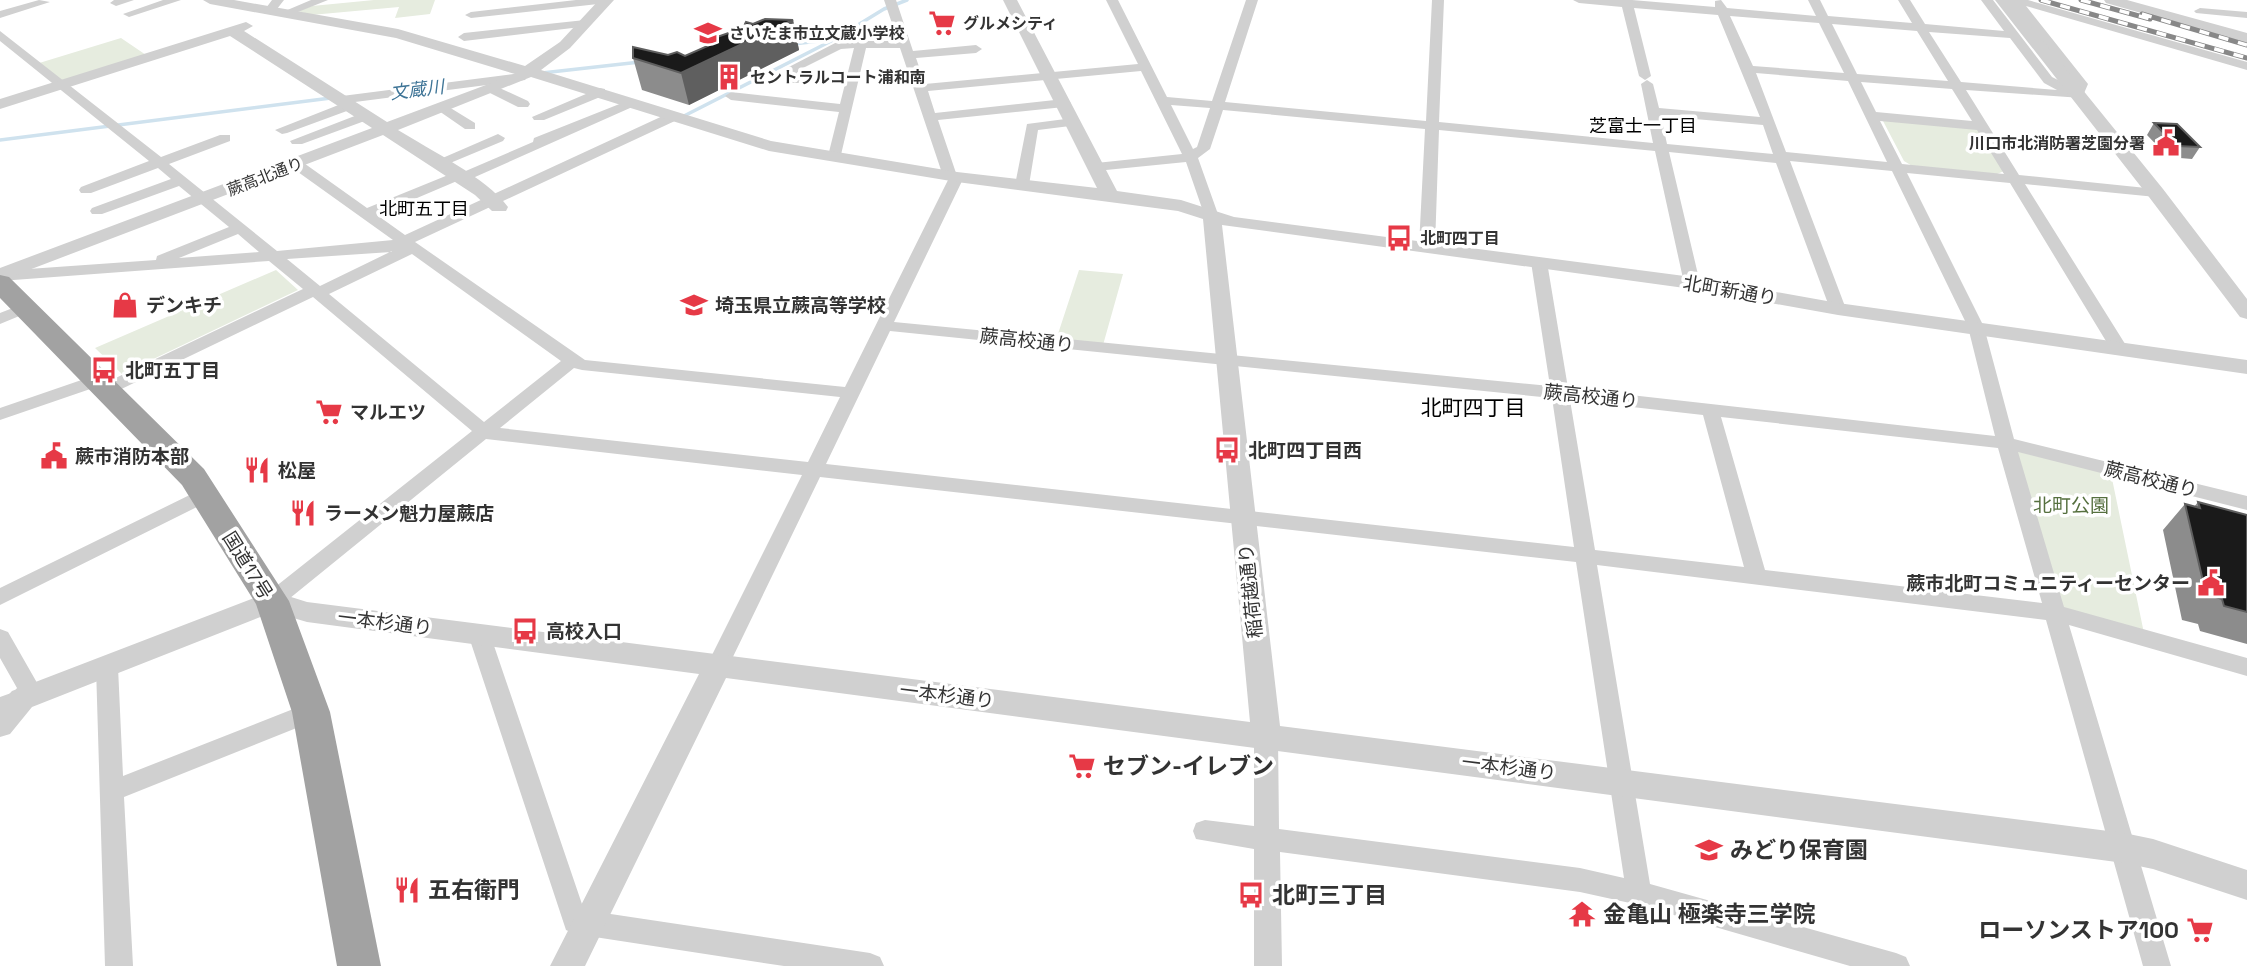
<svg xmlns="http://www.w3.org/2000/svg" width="2247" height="966" font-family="'Space Grotesk','Noto Sans JP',sans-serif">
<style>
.green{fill:#e6ecdf}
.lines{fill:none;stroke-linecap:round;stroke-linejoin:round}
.stream{stroke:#cfe2ee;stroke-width:3.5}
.minor{fill:#d0d0d0;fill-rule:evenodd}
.tertiary{fill:#d0d0d0;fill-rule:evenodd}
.trunk{fill:#a2a2a2;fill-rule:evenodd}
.rail-casing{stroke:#888;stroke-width:5}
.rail{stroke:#fff;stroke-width:3.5;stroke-dasharray:10;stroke-linecap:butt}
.wall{fill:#8c8c8c}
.shaded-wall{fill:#5f5f5f}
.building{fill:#1a1a1a;stroke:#5f5f5f;stroke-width:2}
.labels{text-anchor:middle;stroke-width:7;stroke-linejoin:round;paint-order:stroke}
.far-poi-label{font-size:16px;font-weight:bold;fill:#333;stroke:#fff;text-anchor:start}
.far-street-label{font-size:16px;fill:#333;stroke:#fff}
.far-water-label{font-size:18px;font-style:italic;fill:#3f7597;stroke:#fff}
.far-neighbourhood-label{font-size:18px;fill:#000;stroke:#fff}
.street-label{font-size:19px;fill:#333;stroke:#fff}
.poi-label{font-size:19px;font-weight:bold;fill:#333;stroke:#fff;text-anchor:start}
.park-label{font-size:19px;fill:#56703f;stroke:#fff}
.neighbourhood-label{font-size:21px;fill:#000;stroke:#fff}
.near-poi-label{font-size:23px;font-weight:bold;fill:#333;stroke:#fff;text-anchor:start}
</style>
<rect width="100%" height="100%" fill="#fff"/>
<path class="green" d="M 374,0 L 435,0 L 430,14 L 395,18 L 399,7 L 311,15 L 298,11 L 312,6 Z
M 121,38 L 149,57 L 63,85 L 36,64 Z
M 1892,119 L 1977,128 L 2004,171 L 1997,174 L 1914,167 L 1904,161 L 1883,121 Z
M 276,270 L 298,290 L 122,374 L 95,348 Z
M 1079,270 L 1123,274 L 1103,345 L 1056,340 Z
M 2006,443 L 2110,469 L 2145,638 L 2055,613 Z"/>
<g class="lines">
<path class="stream" d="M 793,44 L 828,40
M 542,73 L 640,62
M 680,118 L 835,39 L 884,9 L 907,0
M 0,140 L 331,98"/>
<path class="minor" d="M 39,0 L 50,2 L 0,18 L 0,11 Z
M 114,0 L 134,0 L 116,6 L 110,3 Z
M 163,0 L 181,0 L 129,17 L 123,14 Z
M 272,0 L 284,0 L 273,14 L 265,14 L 263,12 Z
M 311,0 L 328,0 L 288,16 L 278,14 Z
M 576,0 L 613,0 L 607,3 L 471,18 L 465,15 L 471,12 Z
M 884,0 L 896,0 L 913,51 L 976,45 L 982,49 L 976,53 L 916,58 L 925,84 L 1138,64 L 1106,0 L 1118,0 L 1167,97 L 1212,101 L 1246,0 L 1258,0 L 1225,102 L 1426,121 L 1432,0 L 1444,0 L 1439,122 L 1653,143 L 1641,84 L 1647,80 L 1653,84 L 1659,108 L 1760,117 L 1718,15 L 1634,8 L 1651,76 L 1645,80 L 1639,76 L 1622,7 L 1579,3 L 1573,0 L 1632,0 L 1715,7 L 1715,1 L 1721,0 L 1727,8 L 1816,16 L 1808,0 L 1820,0 L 1828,16 L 1912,23 L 1898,0 L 1910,0 L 1925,24 L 2004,31 L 1981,0 L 1993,0 L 2052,77 L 2074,88 L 2076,84 L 2009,0 L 2028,0 L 2247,62 L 2247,70 L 2026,6 L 2088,84 L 2082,98 L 1966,90 L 2019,175 L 2156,189 L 2163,193 L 2156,197 L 2025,184 L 2127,347 L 2124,351 L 2112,351 L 2010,183 L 1907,173 L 1984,327 L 2014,439 L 2247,496 L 2247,510 L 2018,452 L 2064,607 L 2247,658 L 2247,676 L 2069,625 L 2171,966 L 2143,966 L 2046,620 L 1597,565 L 1650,884 L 1896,953 L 1906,957 L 1910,966 L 1850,966 L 1639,905 L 1580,892 L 1280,852 L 1282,966 L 1254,966 L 1254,849 L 1196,839 L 1193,831 L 1196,823 L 1205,820 L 1254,826 L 1254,736 L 1258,729 L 1266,726 L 1274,729 L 1278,736 L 1279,829 L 1580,868 L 1624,878 L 1576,562 L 820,477 L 729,665 L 726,671 L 718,674 L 710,671 L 707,665 L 802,475 L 486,439 L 279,607 L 272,609 L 265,607 L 261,601 L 265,595 L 472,431 L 313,297 L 111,394 L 99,394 L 96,390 L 99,386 L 0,420 L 0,408 L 96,375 L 102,377 L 105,381 L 103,384 L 303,289 L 269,261 L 0,281 L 0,271 L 156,260 L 157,256 L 229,227 L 179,186 L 102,214 L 92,214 L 90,211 L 92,208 L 171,179 L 158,168 L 91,193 L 81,193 L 79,190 L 81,187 L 149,161 L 0,41 L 0,31 L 161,157 L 220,135 L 230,135 L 230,141 L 169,164 L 277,251 L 393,240 L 291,167 L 291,161 L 301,161 L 367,208 L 453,173 L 461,173 L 533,142 L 534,138 L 627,101 L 637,101 L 639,104 L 466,181 L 457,181 L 377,215 L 405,235 L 667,114 L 677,114 L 677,120 L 415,242 L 585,360 L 845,387 L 948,180 L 943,176 L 900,48 L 866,48 L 840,159 L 830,159 L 828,156 L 839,112 L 731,100 L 725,96 L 731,92 L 840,104 L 854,48 L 841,49 L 799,70 L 797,76 L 805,77 L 805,83 L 786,83 L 787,68 L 839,41 L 898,41 ZM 1730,16 L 1819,23 L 1844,73 L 1753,66 ZM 1832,24 L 1917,31 L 1948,81 L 1857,74 ZM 1929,32 L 2010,38 L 2044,83 L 2057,90 L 1961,82 ZM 1141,71 L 1182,154 L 1096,163 L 1089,167 L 1096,171 L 1186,162 L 1205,217 L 1212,221 L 1219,217 L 1198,158 L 1210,149 L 1223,110 L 1425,129 L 1419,246 L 1427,251 L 1435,246 L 1439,130 L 1655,151 L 1684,283 L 1692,288 L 1700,283 L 1669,152 L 1776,163 L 1830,309 L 1838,314 L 1846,309 L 1790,161 L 1892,171 L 1968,327 L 1995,436 L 1568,388 L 1547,262 L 1539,257 L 1531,262 L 1550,386 L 894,322 L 964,177 L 956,173 L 938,120 L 1064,107 L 1071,103 L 1064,99 L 935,113 L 928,91 ZM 1756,73 L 1848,81 L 1887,162 L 1786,152 ZM 1861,82 L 1952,89 L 1972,121 L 1876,112 ZM 1171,105 L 1210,108 L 1197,147 L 1193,149 ZM 1661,116 L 1763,125 L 1773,154 L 1667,144 ZM 1880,121 L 1977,130 L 2004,174 L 1902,164 ZM 238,234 L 259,252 L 179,258 ZM 392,251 L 320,286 L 287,259 L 391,252 ZM 412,254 L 561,361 L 484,422 L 329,294 ZM 890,331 L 1552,398 L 1574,547 L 826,464 ZM 574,368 L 582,370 L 840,397 L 808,462 L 500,428 ZM 1570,400 L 1703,415 L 1744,567 L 1595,550 ZM 1721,417 L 1998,448 L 2042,603 L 1765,570 Z
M 2200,8 L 2247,12 L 2247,18 L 2196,13 L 2194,11 Z
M 585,20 L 589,22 L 589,26 L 464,41 L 458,37 L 464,33 Z
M 521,73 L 527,77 L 525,80 L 355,102 L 355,108 L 287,133 L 282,134 L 275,130 L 341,104 L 336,100 L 342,96 Z
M 493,85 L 528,101 L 530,104 L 528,107 L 518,107 L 488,92 L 487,89 Z
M 600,88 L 605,89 L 605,95 L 544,120 L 534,120 L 532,117 Z
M 444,104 L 475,123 L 475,129 L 465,129 L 439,111 L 437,108 Z
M 365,112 L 372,116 L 370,119 L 302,144 L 292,144 L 290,141 Z
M 1073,118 L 1078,119 L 1078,125 L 1038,130 L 1029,185 L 1027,188 L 1017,188 L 1015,185 L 1027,124 Z
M 498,134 L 505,138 L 503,141 L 443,166 L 433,166 L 431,163 Z
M 23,304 L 31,309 L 29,312 L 0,324 L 0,313 Z
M 204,488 L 211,490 L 214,495 L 211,500 L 0,605 L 0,588 Z
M 479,625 L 487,628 L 490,634 L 584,910 L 870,953 L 880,957 L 884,966 L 784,966 L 575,934 L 566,930 L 468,634 L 471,628 Z
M 0,629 L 8,632 L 40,688 L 30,706 L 0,716 L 0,697 L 14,692 L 17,688 L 0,658 Z
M 107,658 L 115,661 L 118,667 L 123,776 L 311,702 L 319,705 L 322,712 L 319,719 L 124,797 L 133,966 L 105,966 L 96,667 L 99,661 Z"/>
<path class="tertiary" d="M 203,0 L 234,0 L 398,29 L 525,66 L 560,42 L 599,0 L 614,0 L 570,48 L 541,70 L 771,141 L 957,172 L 1097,188 L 1003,0 L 1017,0 L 1117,191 L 1181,200 L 1234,217 L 1692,277 L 1838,303 L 2247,360 L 2247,374 L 1838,315 L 1692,289 L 1222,225 L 1280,726 L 2124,833 L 2153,839 L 2247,870 L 2247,900 L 2153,869 L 2124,863 L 726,678 L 585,966 L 550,966 L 699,674 L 307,622 L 273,612 L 32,707 L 10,734 L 0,737 L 0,704 L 12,691 L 272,591 L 307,602 L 1250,722 L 1203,219 L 1178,211 L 957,182 L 769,151 L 531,77 L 398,130 C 430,150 487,178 508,207 L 506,211 L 492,211 L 475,195 L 383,135 L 0,281 L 0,268 L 372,128 L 230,36 L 0,109 L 0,99 L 246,22 L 253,26 L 244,31 L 387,122 L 515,74 L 396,38 L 210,4 Z
M 1995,0 L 2010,0 L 2163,189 L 2247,299 L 2247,319 L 2240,317 L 2149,197 Z
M 2104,0 L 2127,0 L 2247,33 L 2247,43 L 2106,3 Z"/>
<path class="trunk" d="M 0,275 L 9,277 L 204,469 L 289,601 L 330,712 L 381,966 L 337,966 L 292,712 L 256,604 L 182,485 L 0,298 Z"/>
<g class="rail-casing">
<path id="rail" d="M 2041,0 L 2247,58
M 2081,0 L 2150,19
M 2142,14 L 2247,45"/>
</g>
<use href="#rail" class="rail"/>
</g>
<path class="wall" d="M 793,20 L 799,50 L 689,105 L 642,90 L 633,58 L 668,55 L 685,56 L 753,24 Z
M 2154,123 L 2200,147 L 2192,159 L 2168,157 L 2147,135 Z
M 2198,502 L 2247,515 L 2247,644 L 2200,631 L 2198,624 L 2182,620 L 2163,530 L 2185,504 L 2194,507 Z"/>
<path class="shaded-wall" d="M 793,20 L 799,50 L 689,105 L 681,73 Z"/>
<path class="building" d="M 765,19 L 793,20 L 681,73 L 633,58 L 633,47 L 668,55 L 677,52 L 685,56 L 710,45 L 714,38 L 743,28 L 746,22 L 753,24 Z
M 2154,123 L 2177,124 L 2200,147 L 2176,146 Z
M 2198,502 L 2247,515 L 2247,612 L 2224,606 L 2222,599 L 2206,594 L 2185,504 L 2200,508 Z"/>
<defs>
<g id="supermarket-bare" transform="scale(2.1)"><path d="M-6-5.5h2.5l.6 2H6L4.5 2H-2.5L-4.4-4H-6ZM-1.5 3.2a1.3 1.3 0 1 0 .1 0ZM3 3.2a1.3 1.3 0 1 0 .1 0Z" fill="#e63946" stroke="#fff" stroke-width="2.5" paint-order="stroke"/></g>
<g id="school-bare" transform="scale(2.1)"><path d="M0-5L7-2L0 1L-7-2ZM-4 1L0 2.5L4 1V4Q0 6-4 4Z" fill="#e63946" stroke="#fff" stroke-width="2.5" paint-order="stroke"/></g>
<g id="building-bare" transform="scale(2.1)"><path d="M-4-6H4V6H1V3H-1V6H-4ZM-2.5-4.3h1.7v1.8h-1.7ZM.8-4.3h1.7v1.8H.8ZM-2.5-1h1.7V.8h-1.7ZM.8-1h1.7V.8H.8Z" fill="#e63946" stroke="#fff" stroke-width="2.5" paint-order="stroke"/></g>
<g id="civic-bare" transform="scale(2.1)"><path d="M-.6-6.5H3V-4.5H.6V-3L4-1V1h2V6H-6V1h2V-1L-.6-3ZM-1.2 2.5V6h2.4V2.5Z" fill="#e63946" stroke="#fff" stroke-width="2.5" paint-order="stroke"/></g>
<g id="bus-bare" transform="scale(2.1)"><path d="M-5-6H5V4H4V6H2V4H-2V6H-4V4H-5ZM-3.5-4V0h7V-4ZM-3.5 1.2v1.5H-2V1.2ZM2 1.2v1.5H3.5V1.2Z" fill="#e63946" stroke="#fff" stroke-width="2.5" paint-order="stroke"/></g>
<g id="shop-bare" transform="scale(2.1)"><path d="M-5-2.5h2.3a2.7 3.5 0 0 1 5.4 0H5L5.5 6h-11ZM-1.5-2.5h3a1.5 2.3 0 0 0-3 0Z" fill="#e63946" stroke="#fff" stroke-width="2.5" paint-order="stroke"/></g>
<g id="restaurant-bare" transform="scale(2.1)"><path d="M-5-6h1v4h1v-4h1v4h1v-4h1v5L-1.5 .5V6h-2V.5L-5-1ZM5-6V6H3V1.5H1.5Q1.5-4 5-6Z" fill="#e63946" stroke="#fff" stroke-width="2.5" paint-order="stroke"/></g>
<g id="temple-bare" transform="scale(2.1)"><path d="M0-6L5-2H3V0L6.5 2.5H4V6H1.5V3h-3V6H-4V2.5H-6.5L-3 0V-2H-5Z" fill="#e63946" stroke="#fff" stroke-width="2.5" paint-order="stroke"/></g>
</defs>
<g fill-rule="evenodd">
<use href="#supermarket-bare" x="942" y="23"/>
<use href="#school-bare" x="708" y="33"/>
<use href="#building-bare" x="729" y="77"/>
<use href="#civic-bare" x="2166" y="143"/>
<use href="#bus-bare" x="1399" y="238"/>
<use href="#shop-bare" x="125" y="305"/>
<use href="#school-bare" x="694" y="305"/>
<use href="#bus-bare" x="104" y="370"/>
<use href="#supermarket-bare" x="329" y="412"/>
<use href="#bus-bare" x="1227" y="450"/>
<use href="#civic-bare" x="54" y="456"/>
<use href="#restaurant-bare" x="257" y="470"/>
<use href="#restaurant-bare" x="303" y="513"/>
<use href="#civic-bare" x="2211" y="583"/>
<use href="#bus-bare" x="525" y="631"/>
<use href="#supermarket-bare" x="1082" y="766"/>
<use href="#school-bare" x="1709" y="850"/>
<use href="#restaurant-bare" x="407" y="890"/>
<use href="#bus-bare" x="1251" y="895"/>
<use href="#temple-bare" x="1582" y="914"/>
<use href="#supermarket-bare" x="2200" y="930"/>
</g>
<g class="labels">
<g class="far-poi-label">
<text x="963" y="29">グルメシティ</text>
<text x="729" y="39">さいたま市立文蔵小学校</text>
<text x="750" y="83">セントラルコート浦和南</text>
<text x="2145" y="149" text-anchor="end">川口市北消防署芝園分署</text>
<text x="1420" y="244">北町四丁目</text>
</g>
<g class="far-street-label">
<text transform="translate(265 176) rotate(-21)" y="6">蕨高北通り</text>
</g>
<g class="far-water-label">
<text transform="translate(417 90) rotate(-7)" y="6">文蔵川</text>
</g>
<g class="far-neighbourhood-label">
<text x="1643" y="132">芝富士一丁目</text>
<text x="424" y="215">北町五丁目</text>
</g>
<g class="street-label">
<text transform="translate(1730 290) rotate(10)" y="7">北町新通り</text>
<text transform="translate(1027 340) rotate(6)" y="7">蕨高校通り</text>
<text transform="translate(1591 396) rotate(6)" y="7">蕨高校通り</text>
<text transform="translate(2151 479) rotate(14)" y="7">蕨高校通り</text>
<text transform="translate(248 565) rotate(58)" y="7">国道17号</text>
<text transform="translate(1250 591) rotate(-96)" y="7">稲荷越通り</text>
<text transform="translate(385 622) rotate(7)" y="7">一本杉通り</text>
<text transform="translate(947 695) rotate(7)" y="7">一本杉通り</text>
<text transform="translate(1509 767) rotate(7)" y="7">一本杉通り</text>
</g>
<g class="poi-label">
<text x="146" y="312">デンキチ</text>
<text x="715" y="312">埼玉県立蕨高等学校</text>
<text x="125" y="377">北町五丁目</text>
<text x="350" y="419">マルエツ</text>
<text x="1248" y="457">北町四丁目西</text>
<text x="75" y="463">蕨市消防本部</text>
<text x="278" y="477">松屋</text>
<text x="324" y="520">ラーメン魁力屋蕨店</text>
<text x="2190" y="590" text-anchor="end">蕨市北町コミュニティーセンター</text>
<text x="546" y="638">高校入口</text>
</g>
<g class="park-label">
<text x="2071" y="512">北町公園</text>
</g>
<g class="neighbourhood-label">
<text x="1473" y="415">北町四丁目</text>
</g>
<g class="near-poi-label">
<text x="1103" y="774">セブン-イレブン</text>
<text x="1730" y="858">みどり保育園</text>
<text x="428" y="898">五右衛門</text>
<text x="1272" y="903">北町三丁目</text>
<text x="1603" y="922">金亀山 極楽寺三学院</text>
<text x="2179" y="938" text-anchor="end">ローソンストア100</text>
</g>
</g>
</svg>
